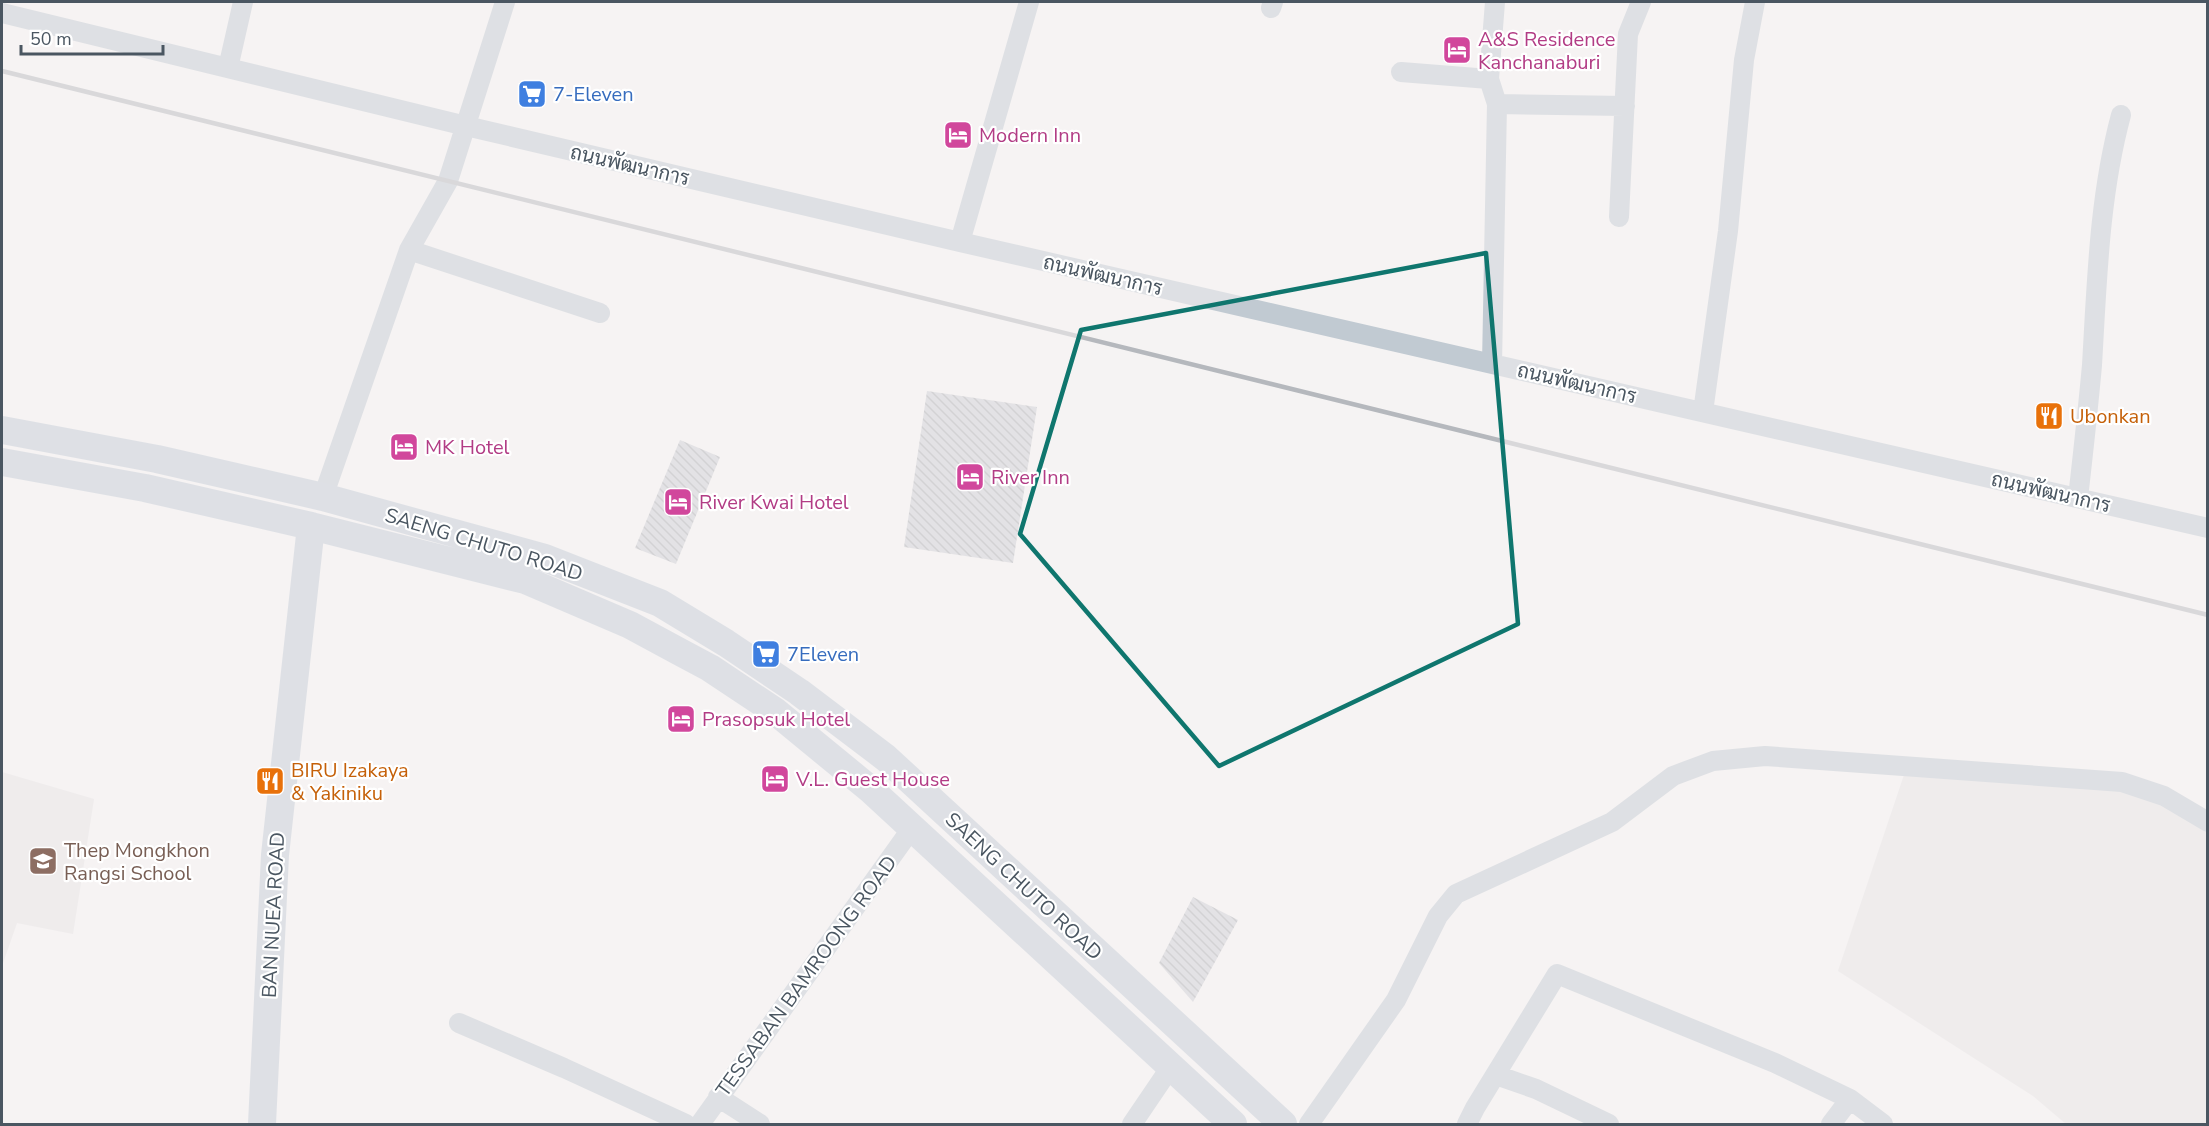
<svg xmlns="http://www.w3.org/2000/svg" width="2209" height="1126" font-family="'Nunito Sans',Sarabun,sans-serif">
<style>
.education{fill:#e6e4e5}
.building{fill:url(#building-back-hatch)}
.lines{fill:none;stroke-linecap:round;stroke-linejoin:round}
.street{stroke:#c1cad2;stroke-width:20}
.secondary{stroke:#c1cbd6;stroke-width:28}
.rail{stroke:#b5b8bd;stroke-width:4.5}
.marked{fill:none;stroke:#0f766e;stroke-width:4.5;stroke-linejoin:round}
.labels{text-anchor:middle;stroke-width:4.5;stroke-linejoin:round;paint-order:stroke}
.hotel-label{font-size:20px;fill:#b23c85;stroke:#fff;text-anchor:start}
.shop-label{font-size:20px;fill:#366cbe;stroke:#fff;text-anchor:start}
.street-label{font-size:20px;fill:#4a5661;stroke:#fff}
.food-label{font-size:20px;fill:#c56008;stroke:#fff;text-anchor:start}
.education-label{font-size:20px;fill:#785e54;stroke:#fff;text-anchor:start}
</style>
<defs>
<pattern id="building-back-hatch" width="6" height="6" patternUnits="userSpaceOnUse" patternTransform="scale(1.5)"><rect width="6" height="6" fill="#cdcfd5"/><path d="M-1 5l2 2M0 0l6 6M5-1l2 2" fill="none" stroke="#a8abb0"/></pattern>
</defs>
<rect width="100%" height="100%" fill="#f5f3f3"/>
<path class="education" d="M 1907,766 L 2122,782 L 2207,828 L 2207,1124 L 2066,1124 L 2033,1096 L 1838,971 Z
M 2,772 L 94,799 L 73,934 L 17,923 L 2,966 Z"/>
<path class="building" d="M 927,391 L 1037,407 L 1013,563 L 904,547 Z
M 680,440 L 720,457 L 676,564 L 635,548 Z
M 1193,897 L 1238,920 L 1193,1002 L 1159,963 Z"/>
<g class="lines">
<path class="street" d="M 1271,8 L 1273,2
M 2,13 L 466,126 L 960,242 L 2208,528
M 228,68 L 243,2
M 1401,72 L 1489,79
M 1497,104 L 1625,106
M 1619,217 L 1628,34 L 1641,2
M 960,242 L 1029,2
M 409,250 L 600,313
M 1492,364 L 1497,104 L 1489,79 L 1495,2
M 1703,412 L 1728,231 L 1744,60 L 1755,2
M 323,497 L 409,250 L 448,181 L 505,2
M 2078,498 C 2083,454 2088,410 2092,365 C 2097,281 2099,197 2121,115
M 459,1023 L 564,1068 L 686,1124
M 1496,1075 L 1536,1089 L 1609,1124
M 718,1097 L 760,1124
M 700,1124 L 912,828
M 1132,1124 L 1170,1068
M 1309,1124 L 1396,1000 L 1438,916 L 1456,894 L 1612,822 L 1673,776 L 1713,761 L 1765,756 L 2122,782 L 2164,796 L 2208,822
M 1467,1124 L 1475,1108 L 1557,974 L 1775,1063 L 1850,1099 L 1883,1124
M 1831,1124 L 1850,1099"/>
<path class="secondary" d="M 2,430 L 157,459 L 323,497 L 545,558 L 660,603 L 726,643 L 799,692 L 886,758 L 1283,1124
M 2,462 L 145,488 L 311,526 L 525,580 L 630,625 L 680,652 L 710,668 L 776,712 L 871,790 L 1233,1124
M 262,1124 L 275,855 L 311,526"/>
<path class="rail" d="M 2,71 L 2208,615"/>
</g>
<path d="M0 0H2209V1126H0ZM 1486,253 L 1518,624 L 1219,766 L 1020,534 L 1081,330 Z" fill="#f5f3f3" fill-opacity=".55" fill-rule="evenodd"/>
<path class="marked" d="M 1486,253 L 1518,624 L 1219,766 L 1020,534 L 1081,330 Z"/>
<defs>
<g id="hotel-square" transform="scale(1.5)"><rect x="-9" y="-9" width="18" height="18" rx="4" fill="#d1479c" stroke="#fff"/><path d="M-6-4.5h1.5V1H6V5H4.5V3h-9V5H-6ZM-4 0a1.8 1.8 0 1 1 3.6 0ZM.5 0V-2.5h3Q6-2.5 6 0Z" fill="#fff"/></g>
<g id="supermarket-square" transform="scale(1.5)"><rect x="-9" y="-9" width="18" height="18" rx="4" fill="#3f7fe0" stroke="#fff"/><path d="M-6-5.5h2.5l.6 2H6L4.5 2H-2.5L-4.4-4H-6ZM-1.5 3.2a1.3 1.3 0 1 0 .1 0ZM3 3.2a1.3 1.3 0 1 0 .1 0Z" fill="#fff"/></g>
<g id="restaurant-square" transform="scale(1.5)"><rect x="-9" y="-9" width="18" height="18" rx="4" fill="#e8710a" stroke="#fff"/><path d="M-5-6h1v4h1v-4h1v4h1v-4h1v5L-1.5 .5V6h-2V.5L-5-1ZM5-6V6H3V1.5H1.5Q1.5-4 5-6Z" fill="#fff"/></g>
<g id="school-square" transform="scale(1.5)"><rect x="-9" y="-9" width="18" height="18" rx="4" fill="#8d6e63" stroke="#fff"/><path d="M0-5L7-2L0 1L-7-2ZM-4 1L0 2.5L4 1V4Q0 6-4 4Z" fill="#fff"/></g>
</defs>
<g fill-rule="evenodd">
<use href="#hotel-square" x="1457" y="50"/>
<use href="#supermarket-square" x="532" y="94"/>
<use href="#hotel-square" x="958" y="135"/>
<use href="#restaurant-square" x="2049" y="416"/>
<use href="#hotel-square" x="404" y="447"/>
<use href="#hotel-square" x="970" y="477"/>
<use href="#hotel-square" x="678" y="502"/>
<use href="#supermarket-square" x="766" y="654"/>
<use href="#hotel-square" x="681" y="719"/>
<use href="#hotel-square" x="775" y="779"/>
<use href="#restaurant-square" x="270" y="781"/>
<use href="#school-square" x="43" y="861"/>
</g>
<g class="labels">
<g class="hotel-label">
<text x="1478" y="46">A&amp;S Residence<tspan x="1478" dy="23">Kanchanaburi</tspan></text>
<text x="979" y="142">Modern Inn</text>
<text x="425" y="454">MK Hotel</text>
<text x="991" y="484">River Inn</text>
<text x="699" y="509">River Kwai Hotel</text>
<text x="702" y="726">Prasopsuk Hotel</text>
<text x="796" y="786">V.L. Guest House</text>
</g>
<g class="shop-label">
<text x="553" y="101">7-Eleven</text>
<text x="787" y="661">7Eleven</text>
</g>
<g class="street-label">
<text transform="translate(630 165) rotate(13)" y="7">ถนนพัฒนาการ</text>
<text transform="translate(1103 275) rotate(13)" y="7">ถนนพัฒนาการ</text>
<text transform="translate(1577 383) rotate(13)" y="7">ถนนพัฒนาการ</text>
<text transform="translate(2051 492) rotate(13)" y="7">ถนนพัฒนาการ</text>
<text transform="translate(484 544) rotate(17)" y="7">SAENG CHUTO ROAD</text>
<text transform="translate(1024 886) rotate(43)" y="7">SAENG CHUTO ROAD</text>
<text transform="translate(273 915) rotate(-87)" y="7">BAN NUEA ROAD</text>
<text transform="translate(806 976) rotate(-54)" y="7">TESSABAN BAMROONG ROAD</text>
</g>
<g class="food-label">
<text x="2070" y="423">Ubonkan</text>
<text x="291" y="777">BIRU Izakaya<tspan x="291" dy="23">&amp; Yakiniku</tspan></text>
</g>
<g class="education-label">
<text x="64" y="857">Thep Mongkhon<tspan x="64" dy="23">Rangsi School</tspan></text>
</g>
</g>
<rect width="2209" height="1126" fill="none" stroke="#4a5661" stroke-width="6"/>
<path d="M21 45v9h142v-9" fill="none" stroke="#4a5661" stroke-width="3"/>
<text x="30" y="45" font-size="18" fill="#4a5661" stroke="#ffffff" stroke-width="4.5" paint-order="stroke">50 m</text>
</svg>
